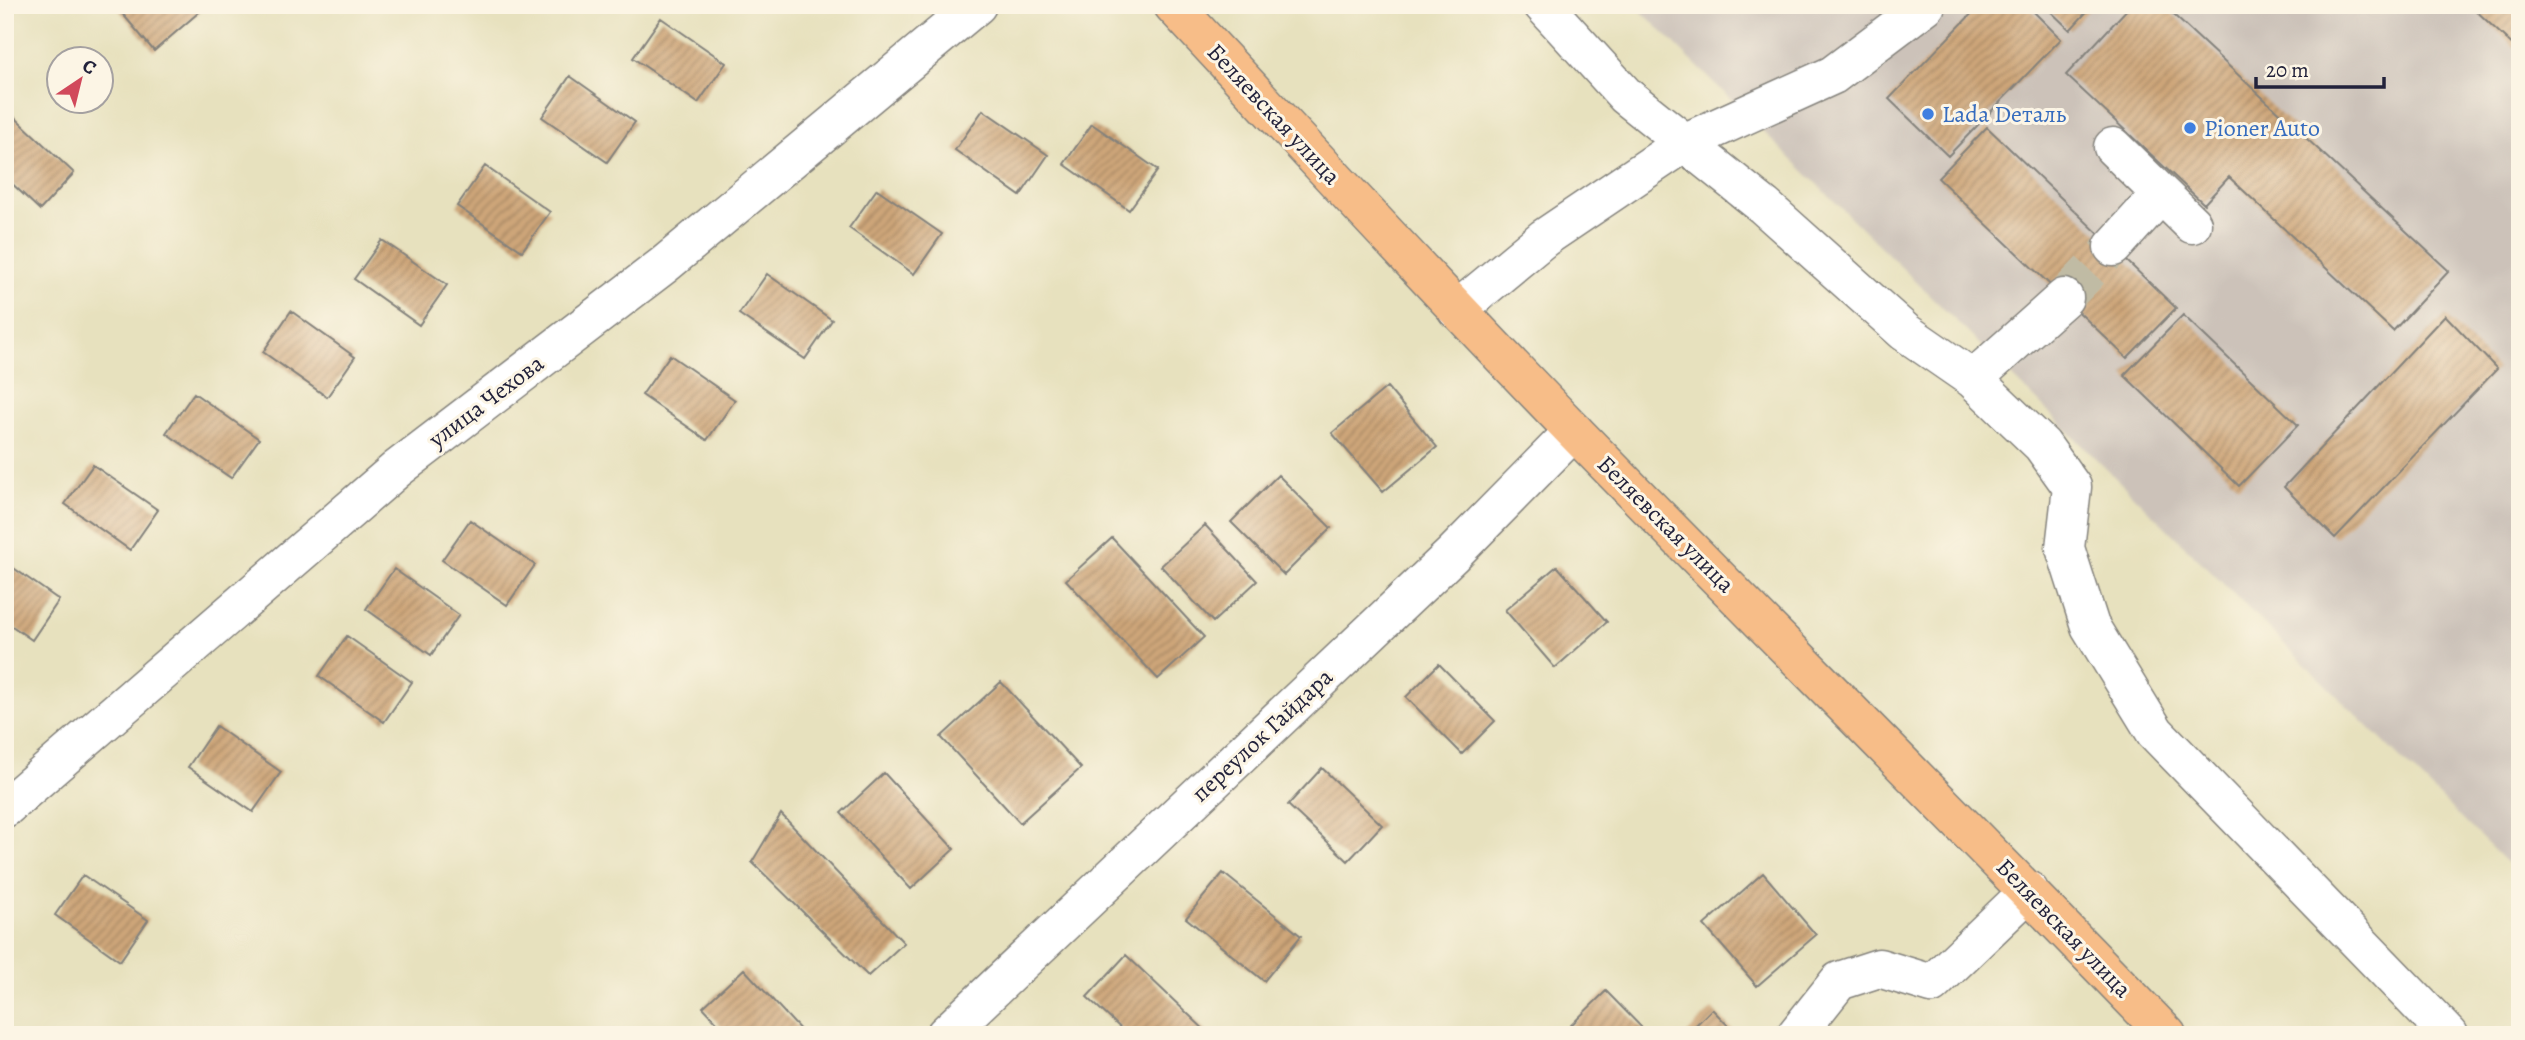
<svg xmlns="http://www.w3.org/2000/svg" width="2525" height="1040" font-family="Alegreya,serif">
<style>
.industrial{fill:#ccc2b9}
.building{fill:url(#building-hatch)}
.lines{fill:none;stroke-linecap:round;stroke-linejoin:round}
.minor-tunnel{stroke:#c0bba4;stroke-width:38;stroke-dasharray:38 19;stroke-linecap:butt}
.minor-casing{stroke:#84827c;stroke-width:41}
.major-casing{stroke:#84827c;stroke-width:41}
.minor{stroke:#fff;stroke-width:38}
.major{stroke:#f7bd88;stroke-width:38}
.shop-dot{fill:#3f7fe0;stroke:#fcf5e5;stroke-width:2.5}
.labels{text-anchor:middle;stroke-width:6;stroke-linejoin:round;paint-order:stroke}
.street-label{font-size:24px;fill:#22223b;stroke:#fcf5e5}
.shop-label{font-size:24px;fill:#366cbe;stroke:#fcf5e5;text-anchor:start}
</style>
<defs>
<pattern id="building-hatch" width="6" height="6" patternUnits="userSpaceOnUse" patternTransform="scale(1.75)"><rect width="6" height="6" fill="#cea679"/><path d="M-1 1l2-2M0 6l6-6M5 7l2-2" fill="none" stroke="#a78764"/></pattern>
</defs>
<rect width="100%" height="100%" fill="#fcf5e5"/>
<filter id="ink" filterUnits="userSpaceOnUse"><feTurbulence type="fractalNoise" baseFrequency=".0143" numOctaves="2"/><feDisplacementMap in="SourceGraphic" scale="14" xChannelSelector="R" yChannelSelector="G"/><feConvolveMatrix kernelMatrix="1 2 1 2 8 2 1 2 1" color-interpolation-filters="sRGB"/></filter>
<filter id="wash" filterUnits="userSpaceOnUse"><feTurbulence type="fractalNoise" baseFrequency=".00686" numOctaves="4" result="noise"/><feDisplacementMap in="SourceGraphic" scale="28" xChannelSelector="R" yChannelSelector="G"/><feGaussianBlur stdDeviation="1.57" result="paint"/><feColorMatrix in="noise" values="0 0 0 0 0 0 0 0 0 0 0 0 0 0 0 0 0 1.4 0 .05"/><feComposite in="paint" operator="in"/></filter>
<g filter="url(#wash)">
<rect width="100%" height="100%" fill="#e7e1be"/>
<path class="industrial" d="M 1635,5 L 2520,5 L 2520,876 Z"/>
<g id="blocks">
<path class="building" d="M 115,5 L 203,5 L 205,7 L 154,51 Z
M 1980,5 L 2027,5 L 2061,39 L 1948,156 L 1889,99 Z
M 2044,5 L 2093,5 L 2070,30 Z
M 2131,5 L 2163,5 L 2449,271 L 2393,331 L 2229,177 L 2204,204 L 2066,75 Z
M 2470,5 L 2520,5 L 2520,52 Z
M 661,18 L 726,63 L 698,103 L 633,58 Z
M 570,76 L 635,122 L 607,162 L 542,117 Z
M 5,108 L 74,173 L 40,210 L 5,177 Z
M 983,110 L 1048,155 L 1020,196 L 955,150 Z
M 1092,124 L 1158,170 L 1129,210 L 1064,164 Z
M 1987,127 L 2176,308 L 2127,358 L 1938,178 Z
M 485,166 L 550,212 L 522,251 L 457,206 Z
M 877,189 L 942,234 L 914,274 L 849,228 Z
M 382,240 L 447,285 L 419,325 L 354,279 Z
M 767,274 L 832,320 L 805,359 L 739,314 Z
M 291,311 L 355,357 L 327,397 L 263,352 Z
M 2183,315 L 2298,425 L 2239,486 L 2124,375 Z
M 2445,315 L 2497,369 L 2335,538 L 2284,487 Z
M 670,355 L 735,400 L 707,440 L 642,395 Z
M 1387,387 L 1437,447 L 1383,492 L 1332,433 Z
M 194,393 L 259,439 L 231,478 L 166,433 Z
M 93,465 L 158,510 L 130,550 L 65,504 Z
M 1278,475 L 1331,528 L 1284,575 L 1231,522 Z
M 470,520 L 535,565 L 507,605 L 442,560 Z
M 1205,525 L 1257,581 L 1213,622 L 1161,566 Z
M 1112,538 L 1204,637 L 1158,679 L 1066,580 Z
M 5,562 L 59,600 L 32,640 L 5,621 Z
M 1557,566 L 1607,622 L 1555,668 L 1505,610 Z
M 394,569 L 459,615 L 431,655 L 366,609 Z
M 347,636 L 412,682 L 384,722 L 319,676 Z
M 1439,664 L 1495,721 L 1462,754 L 1406,697 Z
M 1001,682 L 1081,768 L 1020,823 L 941,737 Z
M 216,726 L 281,772 L 253,812 L 188,767 Z
M 1322,768 L 1382,825 L 1348,861 L 1288,805 Z
M 884,773 L 954,849 L 911,889 L 841,813 Z
M 781,814 L 904,943 L 868,976 L 752,862 Z
M 1223,873 L 1301,936 L 1264,981 L 1186,918 Z
M 1763,873 L 1816,935 L 1757,986 L 1704,925 Z
M 83,875 L 148,920 L 120,961 L 55,915 Z
M 1126,955 L 1210,1035 L 1128,1035 L 1087,997 Z
M 744,969 L 805,1035 L 729,1035 L 703,1007 Z
M 1606,991 L 1649,1035 L 1567,1035 L 1564,1032 Z
M 1712,1009 L 1737,1035 L 1686,1035 Z"/>
</g>
</g>
<g filter="url(#ink)">
<use href="#blocks" fill-opacity="0" stroke="#84827c" stroke-width="2"/>
<g class="lines">
<path class="minor-tunnel" d="M 2064,298 L 2113,247"/>
<g class="minor-casing">
<path id="minor" d="M 1543,5 L 1626,96 L 1764,206 L 1905,332 L 1973,379 L 2042,445 L 2072,487 L 2065,548 L 2090,626 L 2155,732 L 2449,1035
M 2113,147 L 2192,224
M 2113,247 L 2161,194
M 1457,310 L 1544,238 L 1686,142 L 1833,75 L 1926,5
M 1973,379 L 2064,298
M 5,808 L 397,469 L 664,265 L 977,5
M 945,1035 L 1452,555 L 1574,431
M 1796,1035 L 1839,981 L 1879,968 L 1932,984 L 2029,891"/>
</g>
<g class="major-casing">
<path id="major" d="M 1173,5 C 1305,147 1437,290 1572,429 C 1770,632 1971,831 2167,1035"/>
</g>
<use href="#minor" class="minor"/>
<use href="#major" class="major"/>
</g>
</g>
<g class="shop-dot">
<circle cx="1928" cy="114" r="7"/>
<circle cx="2190" cy="128" r="7"/>
</g>
<g class="labels">
<g class="street-label">
<text transform="translate(1274 114) rotate(47)" y="8">Беляевская улица</text>
<text transform="translate(486 401) rotate(-37)" y="8">улица Чехова</text>
<text transform="translate(1666 524) rotate(45)" y="8">Беляевская улица</text>
<text transform="translate(1262 735) rotate(-43)" y="8">переулок Гайдара</text>
<text transform="translate(2064 928) rotate(46)" y="8">Беляевская улица</text>
</g>
<g class="shop-label">
<text x="1942" y="122">Lada Dеталь</text>
<text x="2204" y="136">Pioner Auto</text>
</g>
</g>
<rect width="2525" height="1040" fill="none" stroke="#fcf5e5" stroke-width="28"/>
<g transform="translate(80 80) rotate(35)"><circle r="33" fill="#fcf5e5" stroke="#a5a1a1" stroke-width="2"/>
<path d="M0-5L12 26L0 18L-12 26Z" fill="#d1495b"/>
<text y="-10" font-size="19" font-weight="bold" text-anchor="middle" fill="#22223b">С</text>
</g>
<path d="M2256 77v10h128v-10" fill="none" stroke="#22223b" stroke-width="3.5"/>
<text x="2266" y="77" font-size="21" fill="#22223b" stroke="#fcf5e5" stroke-width="5" paint-order="stroke">20 m</text>
</svg>
